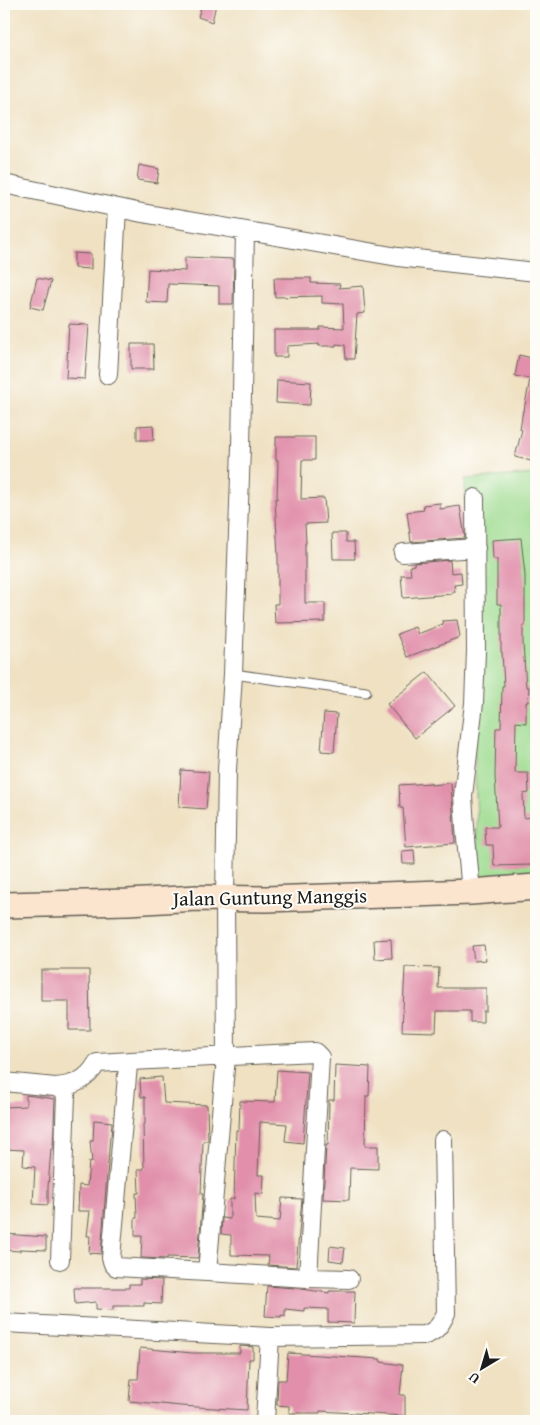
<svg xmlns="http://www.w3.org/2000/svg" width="540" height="1425" font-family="'Gentium Book Plus',serif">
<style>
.green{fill:#9edb90;stroke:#5d7c56}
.building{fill:#e18faa}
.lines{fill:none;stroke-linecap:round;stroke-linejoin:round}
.lane-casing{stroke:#666156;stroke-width:11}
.street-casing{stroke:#666156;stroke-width:20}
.secondary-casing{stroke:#666156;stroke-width:28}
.lane{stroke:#fff;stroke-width:9}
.street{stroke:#fff;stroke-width:18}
.secondary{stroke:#fbe5cf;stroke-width:25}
.labels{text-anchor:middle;stroke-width:4;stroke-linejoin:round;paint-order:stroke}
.street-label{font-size:20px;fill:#1c1c1c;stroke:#fdfcf7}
</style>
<rect width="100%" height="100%" fill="#fdfcf7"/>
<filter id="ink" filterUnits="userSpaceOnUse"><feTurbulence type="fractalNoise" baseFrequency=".02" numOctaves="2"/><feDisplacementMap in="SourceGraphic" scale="10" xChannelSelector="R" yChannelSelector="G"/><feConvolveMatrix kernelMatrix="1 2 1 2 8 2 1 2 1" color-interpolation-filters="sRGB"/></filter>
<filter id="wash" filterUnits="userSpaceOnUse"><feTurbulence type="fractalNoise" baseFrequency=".0096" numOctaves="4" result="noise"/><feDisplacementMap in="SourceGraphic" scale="20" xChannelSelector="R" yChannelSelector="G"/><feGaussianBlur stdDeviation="1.12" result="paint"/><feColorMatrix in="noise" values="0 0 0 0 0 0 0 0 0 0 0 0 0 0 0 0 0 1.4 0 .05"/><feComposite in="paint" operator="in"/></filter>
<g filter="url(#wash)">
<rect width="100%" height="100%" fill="#efe1c2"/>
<path class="green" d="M 536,474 L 536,872 L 479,879 L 465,479 Z"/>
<g id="blocks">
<path class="building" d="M 202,4 L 216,4 L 212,22 L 198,17 Z
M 139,165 L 159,169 L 157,183 L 137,180 Z
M 74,253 L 91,254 L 91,269 L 74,268 Z
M 185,257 L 234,259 L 233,304 L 219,304 L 219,286 L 168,284 L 167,303 L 146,302 L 148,269 L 185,271 Z
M 37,278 L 51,281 L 43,310 L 30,307 Z
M 274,278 L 311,278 L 311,283 L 340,284 L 339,288 L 363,286 L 365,313 L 357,314 L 354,359 L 346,359 L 345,345 L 336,344 L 336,346 L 319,346 L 319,344 L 287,346 L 287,357 L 274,357 L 274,330 L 320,330 L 320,327 L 344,328 L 343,304 L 322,303 L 322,296 L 275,297 Z
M 69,324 L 89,325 L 85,379 L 66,378 Z
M 131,344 L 153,344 L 154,369 L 131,369 Z
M 519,355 L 536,359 L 536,440 L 531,461 L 515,457 L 522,430 L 520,429 L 523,410 L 524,410 L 530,379 L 515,376 Z
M 277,380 L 311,382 L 310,405 L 276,403 Z
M 153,425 L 154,440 L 137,440 L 137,426 Z
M 276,437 L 315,437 L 315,460 L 302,460 L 301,499 L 324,498 L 326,523 L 305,524 L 306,543 L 305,543 L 305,603 L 325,603 L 325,622 L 275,623 L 274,604 L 278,604 L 278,557 L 275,499 L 277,499 L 278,460 L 276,460 Z
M 440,503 L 440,509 L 460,506 L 465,538 L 411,542 L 407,512 L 424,510 L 423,505 Z
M 332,533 L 346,533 L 346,542 L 354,542 L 355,559 L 333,559 Z
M 521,538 L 525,575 L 525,626 L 523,626 L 523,643 L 526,687 L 529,687 L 528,702 L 526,702 L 526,723 L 516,722 L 515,773 L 528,773 L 529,793 L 523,794 L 524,818 L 533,817 L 532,865 L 494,866 L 493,845 L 486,845 L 485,827 L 498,827 L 495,776 L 496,728 L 501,728 L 502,686 L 504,686 L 502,652 L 501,652 L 501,604 L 497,604 L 497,559 L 493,559 L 492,540 Z
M 450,560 L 451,573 L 461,572 L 462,584 L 454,585 L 455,592 L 452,592 L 452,594 L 403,598 L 401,575 L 411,575 L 410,566 L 414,565 L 414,563 Z
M 457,620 L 460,637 L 407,657 L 397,634 L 415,627 L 418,634 L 443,624 L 442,621 Z
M 427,672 L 455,706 L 415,738 L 387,704 Z
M 324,713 L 337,714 L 334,752 L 321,751 Z
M 181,770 L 209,772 L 206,809 L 179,807 Z
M 431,783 L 431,785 L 451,783 L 455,843 L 406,847 L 403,808 L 400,808 L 399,785 Z
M 414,850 L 415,864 L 403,864 L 402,851 Z
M 391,939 L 392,958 L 375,959 L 374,940 Z
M 484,945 L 486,960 L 474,961 L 472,946 Z
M 405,967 L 439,968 L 438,988 L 486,988 L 486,1011 L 483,1011 L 483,1022 L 470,1022 L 470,1011 L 437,1011 L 436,1032 L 402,1031 Z
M 41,970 L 89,970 L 90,1030 L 69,1030 L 69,1001 L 41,1001 Z
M 335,1065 L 370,1067 L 369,1096 L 366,1096 L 365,1146 L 378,1146 L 378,1169 L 350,1168 L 349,1200 L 323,1199 L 326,1145 L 328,1145 L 329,1100 L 334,1100 Z
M 277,1070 L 308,1072 L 303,1143 L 285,1141 L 287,1124 L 260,1122 L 258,1175 L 264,1175 L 263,1194 L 255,1193 L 256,1219 L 280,1221 L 282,1198 L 302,1199 L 296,1267 L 268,1265 L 269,1256 L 231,1255 L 231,1235 L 221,1234 L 222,1218 L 230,1219 L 230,1199 L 234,1199 L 236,1130 L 239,1130 L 240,1101 L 275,1102 Z
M 162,1077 L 164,1103 L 207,1105 L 208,1141 L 203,1141 L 201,1194 L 203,1194 L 198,1258 L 167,1257 L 167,1259 L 141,1258 L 142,1236 L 135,1236 L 135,1218 L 137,1218 L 136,1193 L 139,1193 L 138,1169 L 144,1169 L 143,1124 L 145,1124 L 145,1097 L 141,1097 L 140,1079 Z
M 26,1095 L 55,1099 L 53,1149 L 51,1149 L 48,1187 L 48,1205 L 33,1204 L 35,1167 L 23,1166 L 24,1150 L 4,1149 L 4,1107 L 26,1106 Z
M 94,1120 L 112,1122 L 111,1137 L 110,1136 L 101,1254 L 89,1253 L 90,1236 L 87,1236 L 90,1211 L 78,1211 L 79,1185 L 87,1186 L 89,1161 L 92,1162 L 90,1141 L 93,1141 Z
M 4,1234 L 46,1237 L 46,1250 L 20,1249 L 20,1251 L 4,1250 Z
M 330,1246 L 345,1248 L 343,1262 L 329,1260 Z
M 140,1279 L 162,1280 L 161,1304 L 144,1303 L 144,1306 L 113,1306 L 113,1310 L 96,1309 L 96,1302 L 75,1304 L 74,1288 L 129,1288 L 129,1284 L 140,1284 Z
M 267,1286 L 295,1288 L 329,1293 L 329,1291 L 355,1291 L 354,1323 L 328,1322 L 328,1309 L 304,1308 L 304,1311 L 285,1309 L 285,1316 L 281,1315 L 281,1317 L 265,1316 Z
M 240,1346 L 253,1347 L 253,1359 L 249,1359 L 247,1410 L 181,1406 L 129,1401 L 131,1379 L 138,1379 L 140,1348 L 192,1353 L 240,1353 Z
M 288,1353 L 364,1358 L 380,1359 L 381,1362 L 403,1365 L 400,1395 L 405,1395 L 405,1416 L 320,1411 L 320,1413 L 289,1413 L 289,1406 L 277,1405 L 277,1402 L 278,1380 L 286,1380 Z"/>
</g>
</g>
<g filter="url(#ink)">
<use href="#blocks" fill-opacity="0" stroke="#666156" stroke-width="1"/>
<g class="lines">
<g class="lane-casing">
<path id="lane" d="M 233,674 L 366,692"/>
</g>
<g class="street-casing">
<path id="street" d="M 4,184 L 142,213 L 398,257 L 536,272
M 245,231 L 241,448 L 233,674 L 227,770 L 225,898 L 226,1057 L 207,1272 L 308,1278 L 349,1279
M 108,375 L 117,208
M 403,553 L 476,548
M 471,892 L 465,827 L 463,796 L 474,703 L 476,651 L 475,498
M 4,1082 L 55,1087 L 62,1090 L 66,1095 L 60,1260
M 55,1087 C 74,1086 87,1080 97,1063 L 131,1061
M 207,1272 L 116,1267 L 113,1264 L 111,1258 L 128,1065 L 131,1061 L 315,1052 L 320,1057 L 308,1278
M 4,1323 L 270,1337 L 425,1335 C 437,1331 441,1324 446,1313 L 443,1140
M 265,1421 L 270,1337"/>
</g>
<g class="secondary-casing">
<path id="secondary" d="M 4,905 L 128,902 L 197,898 L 266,899 L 471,892 L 536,887"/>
</g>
<use href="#lane" class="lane"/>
<use href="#street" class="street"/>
<use href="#secondary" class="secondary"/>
</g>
</g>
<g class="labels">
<g class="street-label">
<text transform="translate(270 897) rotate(-1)" y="7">Jalan Guntung Manggis</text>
</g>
</g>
<rect width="540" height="1425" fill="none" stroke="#fdfcf7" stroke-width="20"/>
<g transform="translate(482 1368) rotate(218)" stroke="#fdfcf7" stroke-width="4" paint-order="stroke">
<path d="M0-4L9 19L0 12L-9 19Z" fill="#1c1c1c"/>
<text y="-8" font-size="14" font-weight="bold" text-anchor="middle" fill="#1c1c1c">U</text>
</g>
</svg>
